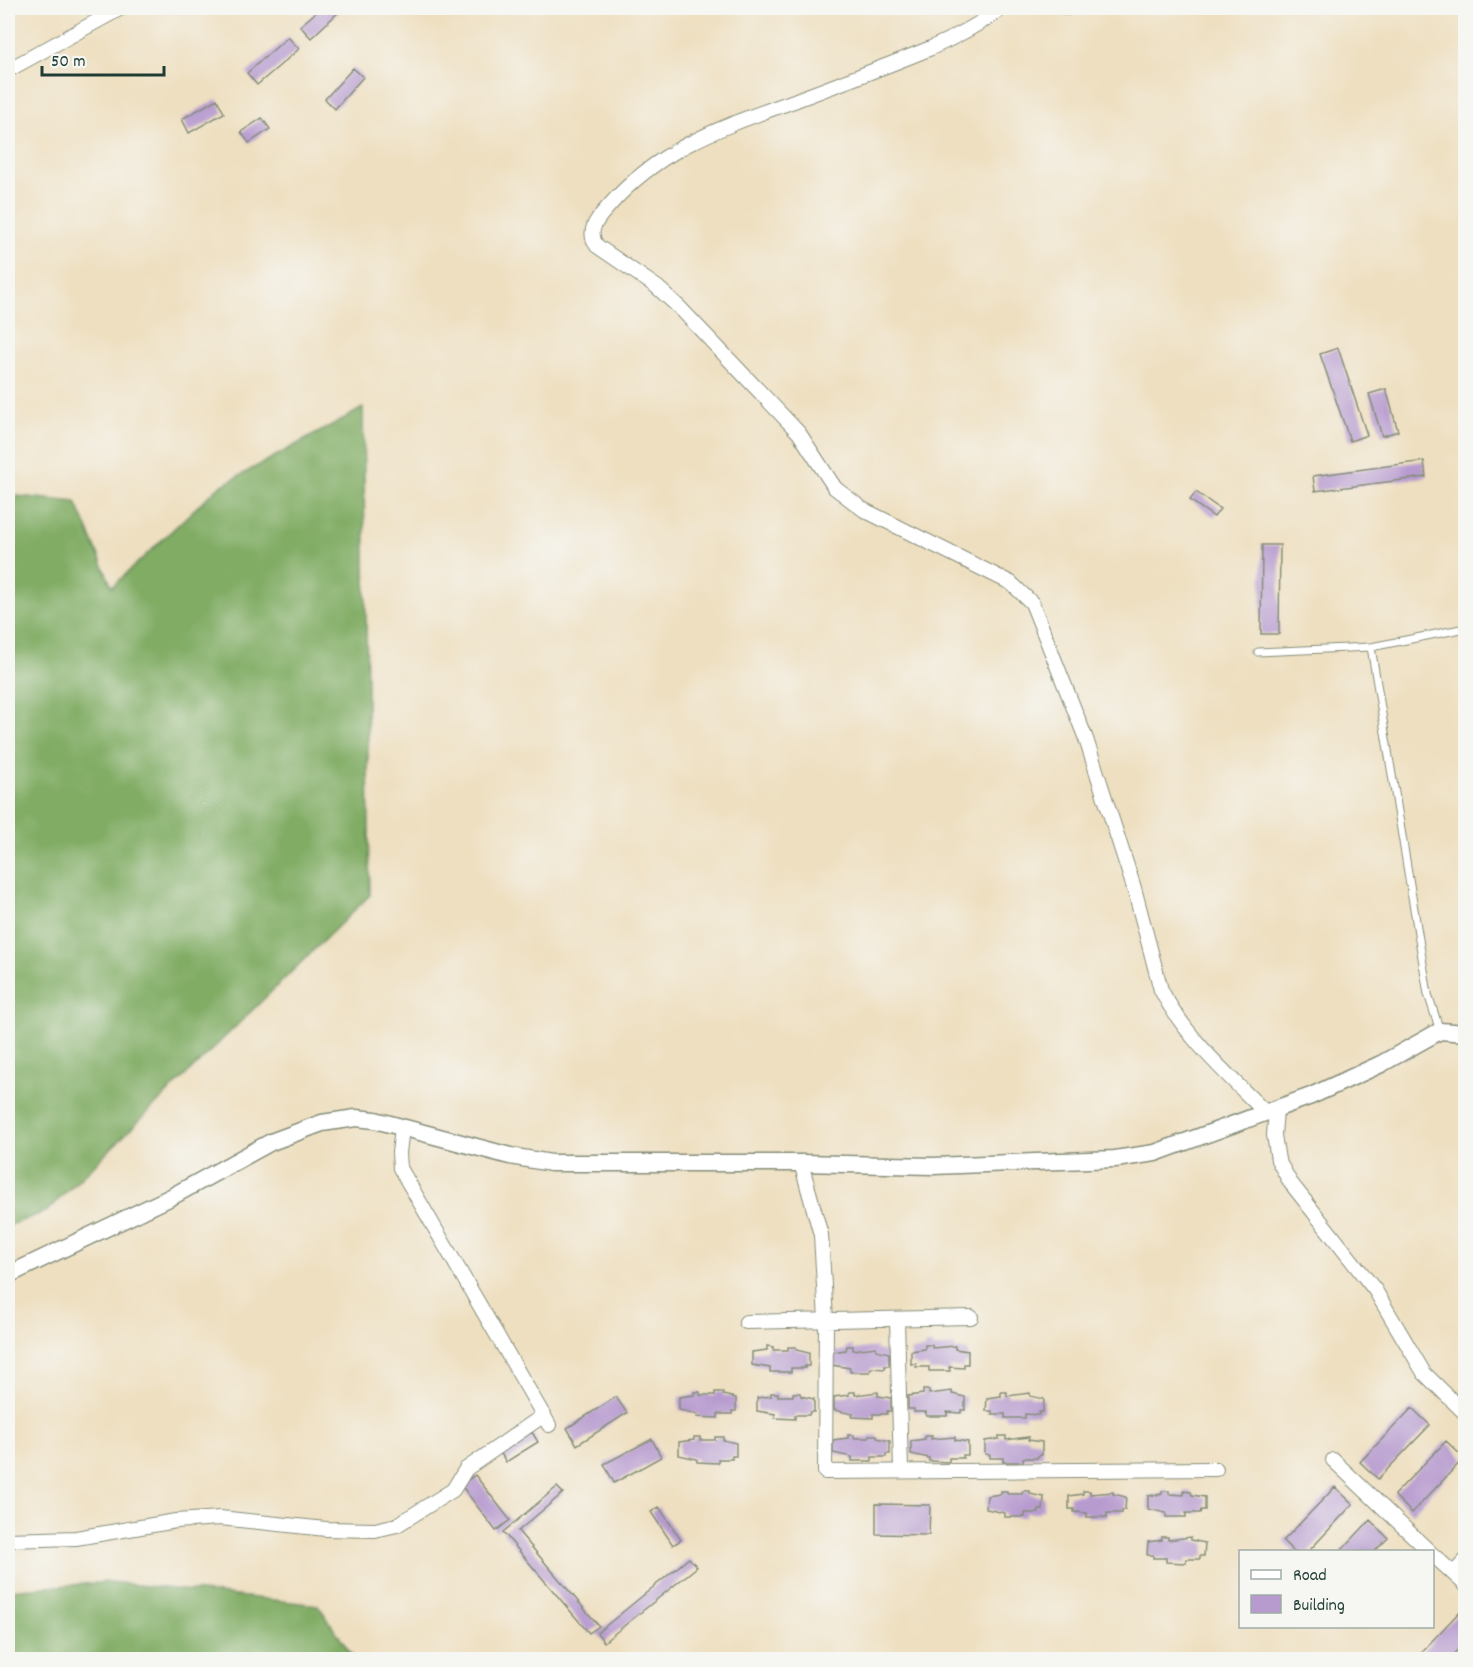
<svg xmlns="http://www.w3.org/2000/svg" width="1473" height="1667" font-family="Dekko,sans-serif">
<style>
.forest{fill:#80ac63;stroke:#50744c;stroke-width:1.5}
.building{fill:#b79bcf}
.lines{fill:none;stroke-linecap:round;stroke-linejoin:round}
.service-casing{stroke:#868e7a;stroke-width:9}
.minor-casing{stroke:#868e7a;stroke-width:16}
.tertiary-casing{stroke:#868e7a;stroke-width:19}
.service{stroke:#fff;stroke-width:7}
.minor{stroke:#fff;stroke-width:14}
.tertiary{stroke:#fff;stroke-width:16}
</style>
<rect width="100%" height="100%" fill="#f6f6f2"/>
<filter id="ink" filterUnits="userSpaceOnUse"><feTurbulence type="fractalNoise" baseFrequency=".0167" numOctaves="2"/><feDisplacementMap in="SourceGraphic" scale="12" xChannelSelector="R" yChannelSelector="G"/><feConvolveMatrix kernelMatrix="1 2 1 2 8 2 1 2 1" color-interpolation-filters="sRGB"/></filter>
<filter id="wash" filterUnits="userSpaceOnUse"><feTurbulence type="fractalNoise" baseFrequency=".008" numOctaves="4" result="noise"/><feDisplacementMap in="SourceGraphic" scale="24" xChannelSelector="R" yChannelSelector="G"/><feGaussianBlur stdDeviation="1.35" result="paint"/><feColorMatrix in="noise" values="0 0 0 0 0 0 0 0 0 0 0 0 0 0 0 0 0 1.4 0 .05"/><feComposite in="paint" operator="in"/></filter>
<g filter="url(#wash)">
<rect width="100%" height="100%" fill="#eedfc0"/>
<path class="forest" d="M 363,408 L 370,895 L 47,1211 L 8,1226 L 8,495 L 76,502 L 112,587 L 217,488 Z
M 110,1582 L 318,1605 L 355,1659 L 8,1659 L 8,1590 Z"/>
<g id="blocks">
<path class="building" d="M 321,8 L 343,8 L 311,38 L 300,26 Z
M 1040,8 L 1071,8 L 1069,15 Z
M 288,37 L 299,49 L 257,85 L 247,73 Z
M 353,68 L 363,77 L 335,109 L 325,99 Z
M 217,99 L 224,113 L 189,133 L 182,119 Z
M 262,118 L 270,129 L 249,143 L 241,132 Z
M 1338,348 L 1367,435 L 1350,441 L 1320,354 Z
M 1386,389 L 1398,431 L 1382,436 L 1369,394 Z
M 1424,461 L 1426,477 L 1315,491 L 1313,476 Z
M 1196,492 L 1220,509 L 1214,517 L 1190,500 Z
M 1262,545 L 1280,545 L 1279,634 L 1261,634 Z
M 925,1345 L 932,1345 L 932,1348 L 955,1346 L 955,1349 L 968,1351 L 968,1364 L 964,1364 L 964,1368 L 949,1367 L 950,1371 L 929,1371 L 929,1367 L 916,1367 L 916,1364 L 911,1364 L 911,1351 L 925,1349 Z
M 767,1346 L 773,1347 L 773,1350 L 788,1350 L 788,1347 L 796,1347 L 796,1350 L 809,1353 L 809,1366 L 805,1366 L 805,1368 L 791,1368 L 791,1372 L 770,1372 L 770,1368 L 752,1365 L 752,1352 L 767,1350 Z
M 847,1346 L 853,1346 L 853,1350 L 876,1347 L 876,1350 L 889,1353 L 889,1366 L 885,1366 L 885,1369 L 871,1368 L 870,1372 L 850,1372 L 850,1368 L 832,1365 L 832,1352 L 846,1350 Z
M 923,1390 L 929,1390 L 929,1394 L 952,1391 L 952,1394 L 965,1397 L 965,1410 L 961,1410 L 961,1413 L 947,1412 L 947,1416 L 926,1416 L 926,1412 L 914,1412 L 914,1409 L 908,1409 L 908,1396 L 923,1394 Z
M 694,1392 L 700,1392 L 700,1395 L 715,1395 L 715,1392 L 723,1392 L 723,1395 L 736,1398 L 736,1411 L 732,1411 L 732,1414 L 718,1414 L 718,1418 L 697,1417 L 698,1414 L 679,1410 L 679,1397 L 694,1395 Z
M 849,1392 L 855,1392 L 855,1395 L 878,1392 L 878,1396 L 891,1398 L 891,1411 L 887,1411 L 887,1414 L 873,1414 L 873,1418 L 852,1417 L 853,1414 L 834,1410 L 834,1397 L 849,1395 Z
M 1001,1392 L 1007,1392 L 1007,1396 L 1030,1393 L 1030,1396 L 1044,1399 L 1043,1412 L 1039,1412 L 1039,1415 L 1025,1414 L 1025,1418 L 1005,1418 L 1005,1414 L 992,1414 L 992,1411 L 986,1411 L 987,1398 L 1001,1396 Z
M 771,1393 L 778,1393 L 778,1396 L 793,1396 L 793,1393 L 800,1393 L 801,1396 L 814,1399 L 814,1412 L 810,1412 L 809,1415 L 795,1415 L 795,1419 L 775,1418 L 775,1414 L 757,1411 L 757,1398 L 771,1396 Z
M 616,1397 L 627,1413 L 577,1445 L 567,1428 Z
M 1412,1408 L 1430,1425 L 1378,1479 L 1360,1462 Z
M 532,1432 L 538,1442 L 506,1462 L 500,1452 Z
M 848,1435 L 854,1435 L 854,1438 L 869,1438 L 869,1435 L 877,1435 L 877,1438 L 890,1441 L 890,1454 L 886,1454 L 886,1457 L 872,1457 L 872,1461 L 852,1461 L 852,1457 L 833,1453 L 833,1440 L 848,1438 Z
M 925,1436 L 932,1436 L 931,1439 L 955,1437 L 955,1440 L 968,1442 L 968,1455 L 963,1455 L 963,1458 L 949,1458 L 949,1462 L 929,1461 L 929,1458 L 911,1454 L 911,1441 L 925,1439 Z
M 999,1436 L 1006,1436 L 1006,1440 L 1029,1437 L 1028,1440 L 1042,1442 L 1042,1455 L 1038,1456 L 1037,1458 L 1023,1458 L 1023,1462 L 1003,1462 L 1003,1458 L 990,1458 L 990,1455 L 985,1454 L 985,1441 L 999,1439 Z
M 694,1437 L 700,1437 L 700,1440 L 715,1440 L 715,1437 L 723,1437 L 723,1440 L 736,1443 L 736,1456 L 732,1456 L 732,1459 L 718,1459 L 718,1463 L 697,1462 L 697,1459 L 679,1455 L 679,1442 L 694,1440 Z
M 652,1439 L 661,1457 L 614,1483 L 604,1464 Z
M 1446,1441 L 1464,1458 L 1412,1513 L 1394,1495 Z
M 475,1475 L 510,1520 L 496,1531 L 461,1485 Z
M 557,1487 L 563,1493 L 518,1531 L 599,1626 L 589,1633 L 503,1532 Z
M 1335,1487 L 1353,1504 L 1308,1552 L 1294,1552 L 1283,1541 Z
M 1001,1491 L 1007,1491 L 1007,1494 L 1022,1494 L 1023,1491 L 1030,1491 L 1030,1494 L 1044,1497 L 1043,1510 L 1039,1510 L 1039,1513 L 1025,1513 L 1025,1517 L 1005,1517 L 1005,1513 L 986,1509 L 987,1496 L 1001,1494 Z
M 1083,1491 L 1090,1491 L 1090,1494 L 1113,1492 L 1113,1494 L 1126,1497 L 1125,1510 L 1122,1510 L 1122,1513 L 1107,1513 L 1107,1517 L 1087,1517 L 1087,1513 L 1074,1512 L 1074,1509 L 1069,1509 L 1069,1496 L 1083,1494 Z
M 1162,1491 L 1169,1491 L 1169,1494 L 1184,1495 L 1184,1491 L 1191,1492 L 1192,1495 L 1205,1497 L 1205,1510 L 1201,1510 L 1200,1513 L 1186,1513 L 1186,1517 L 1166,1517 L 1166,1513 L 1148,1509 L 1148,1496 L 1162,1494 Z
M 876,1504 L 930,1505 L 929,1535 L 876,1534 Z
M 659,1507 L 681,1540 L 673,1545 L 651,1512 Z
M 1370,1520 L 1388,1538 L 1374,1552 L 1340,1552 Z
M 1162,1537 L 1168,1537 L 1168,1540 L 1191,1537 L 1191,1540 L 1205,1543 L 1204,1556 L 1200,1556 L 1200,1559 L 1186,1559 L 1186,1563 L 1166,1562 L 1166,1558 L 1153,1558 L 1153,1555 L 1147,1555 L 1148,1542 L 1162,1540 Z
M 689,1558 L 697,1567 L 604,1642 L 597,1633 Z
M 1464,1607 L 1466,1641 L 1448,1660 L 1414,1660 Z"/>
</g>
</g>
<g filter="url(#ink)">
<use href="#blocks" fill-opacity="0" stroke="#868e7a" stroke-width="1.5"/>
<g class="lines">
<g class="service-casing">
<path id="service" d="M 1371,647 L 1428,994 L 1440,1031
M 1258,652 L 1371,647 L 1466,628"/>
</g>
<g class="minor-casing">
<path id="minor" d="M 1003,8 C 981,23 956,37 931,48 C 885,67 838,84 791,102 C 720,128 659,148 608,207 C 597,219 586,231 597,246 L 657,287 L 681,309 L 799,433 L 835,488 L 864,510 L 1011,583 L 1032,603 L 1086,739 L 1134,888 L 1161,990 C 1186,1038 1228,1075 1266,1113
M 8,70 L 121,8
M 1276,1110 L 1274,1135 L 1278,1160 L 1290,1182 L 1375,1290 L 1424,1373 L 1466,1414
M 402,1128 L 399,1153 L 400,1168 L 549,1425
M 801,1163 L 821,1235 L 826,1320 L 825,1472 L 1216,1469
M 897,1319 L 901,1471
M 746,1322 L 971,1317
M 1333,1460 L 1430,1552
M 8,1540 L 76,1538 L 176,1521 L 220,1518 L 326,1529 L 375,1530 L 397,1525 L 453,1490 L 466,1469 L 544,1415
M 1432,1554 L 1466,1585
M 1454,1573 L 1466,1560"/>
</g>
<g class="tertiary-casing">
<path id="tertiary" d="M 8,1275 L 171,1197 L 271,1142 L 322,1123 L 356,1118 L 375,1120 L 510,1156 L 551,1163 L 801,1163 L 933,1166 L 1115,1159 L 1155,1153 L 1311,1096 L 1381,1064 L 1440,1031 L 1466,1033"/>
</g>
<use href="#service" class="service"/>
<use href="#minor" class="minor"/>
<use href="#tertiary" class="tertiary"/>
</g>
</g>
<rect width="1473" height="1667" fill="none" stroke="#f6f6f2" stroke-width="30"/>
<rect x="1239" y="1550" width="195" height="78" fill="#f6f6f2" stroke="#a0aca6" stroke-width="1.5"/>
<rect x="1251" y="1570" width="30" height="9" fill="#ffffff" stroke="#a0aca6" stroke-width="1.5"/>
<text x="1293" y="1580" font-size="18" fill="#1f3d34">Road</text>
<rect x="1251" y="1595" width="30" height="18" fill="#b79bcf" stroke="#a0aca6" stroke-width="1.5"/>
<text x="1293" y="1610" font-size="18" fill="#1f3d34">Building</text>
<path d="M42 66v9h122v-9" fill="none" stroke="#1f3d34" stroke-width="3"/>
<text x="51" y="66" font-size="18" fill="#1f3d34" stroke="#f6f6f2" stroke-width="4.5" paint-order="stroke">50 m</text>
</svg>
